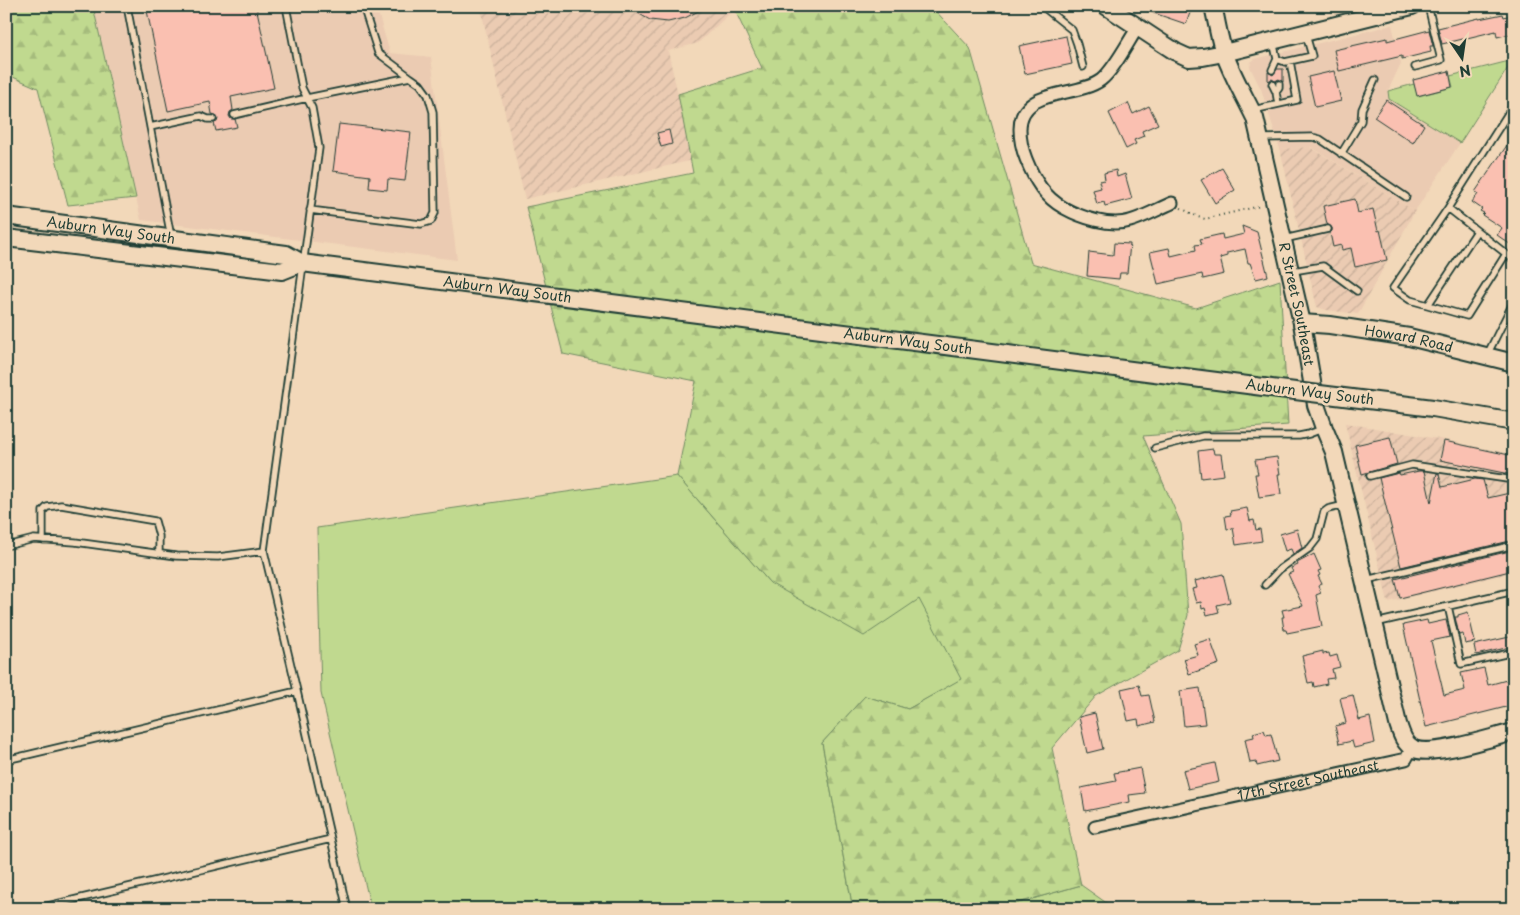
<svg xmlns="http://www.w3.org/2000/svg" width="1520" height="915" font-family="'Playpen Sans',sans-serif">
<style>
.built{fill:#ebcbb2}
.industrial{fill:url(#industrial-furrows)}
.grass{fill:#c0d98f;stroke:#708b62}
.forest{fill:url(#forest-firs);stroke:#708b62}
.building{fill:#fac0b1;stroke:#1f3d34}
.lines{fill:none;stroke-linecap:round;stroke-linejoin:round}
.lane-casing{stroke:#1f3d34;stroke-width:9}
.street-casing{stroke:#1f3d34;stroke-width:15}
.secondary-casing{stroke:#1f3d34;stroke-width:20}
.path{stroke:#1f3d34;stroke-width:2;stroke-dasharray:1 4;stroke-linecap:butt}
.lane{stroke:#f2d8b9;stroke-width:5.5}
.street{stroke:#f2d8b9;stroke-width:11}
.secondary{stroke:#f2d8b9;stroke-width:16}
.secondary-bridge-casing{stroke:#1f3d34;stroke-width:20;stroke-linecap:butt}
.secondary-bridge{stroke:#f2d8b9;stroke-width:16}
.labels{text-anchor:middle;stroke-width:5;stroke-linejoin:round;paint-order:stroke}
.street-label{font-size:14px;fill:#1f3d34;stroke:#f2d8b9}
</style>
<defs>
<pattern id="industrial-furrows" width="10" height="10" patternUnits="userSpaceOnUse" patternTransform="scale(1.25)"><rect width="10" height="10" fill="#ebcbb2"/><path d="M-1 1l2-2M0 10L10 0M9 11l2-2" fill="none" stroke="#c9af9a"/></pattern>
<pattern id="forest-firs" width="22" height="20" patternUnits="userSpaceOnUse" patternTransform="scale(1.25)"><rect width="22" height="20" fill="#c0d98f"/><path d="M5 1l3.5 6h-7zM16 11l3.5 6h-7z" fill="#a5bb7c"/></pattern>
</defs>
<rect width="100%" height="100%" fill="#f2d8b9"/>
<filter id="ink" filterUnits="userSpaceOnUse"><feTurbulence type="fractalNoise" baseFrequency=".02" numOctaves="2"/><feDisplacementMap in="SourceGraphic" scale="10" xChannelSelector="R" yChannelSelector="G"/><feConvolveMatrix kernelMatrix="1 2 1 2 8 2 1 2 1" color-interpolation-filters="sRGB"/></filter>
<g filter="url(#ink)">
<path class="built" d="M 93,6 L 376,6 L 390,53 L 431,57 L 457,260 L 141,220 Z
M 1392,25 L 1401,63 L 1388,91 L 1389,99 L 1460,143 L 1415,211 L 1311,147 L 1280,149 L 1261,89 L 1250,67 L 1251,62 L 1255,59 Z"/>
<path class="industrial" d="M 480,6 L 738,6 L 698,43 L 668,51 L 693,160 L 525,199 Z
M 1310,147 L 1415,211 L 1358,314 L 1326,310 L 1317,307 L 1314,295 L 1280,149 Z
M 1345,423 L 1445,440 L 1514,455 L 1514,572 L 1388,602 Z"/>
<path class="grass" d="M 1513,60 L 1460,143 L 1389,99 L 1388,91 L 1414,84 L 1418,96 L 1453,87 L 1450,76 Z
M 677,476 L 770,583 L 919,598 L 962,679 L 908,709 L 865,696 L 822,743 L 853,909 L 371,909 L 321,693 L 317,528 Z
M 1081,885 L 1115,909 L 997,909 Z"/>
<path class="forest" d="M 6,6 L 93,6 L 136,198 L 68,205 L 38,88 L 6,74 Z
M 733,6 L 931,6 L 970,48 L 1031,263 L 1196,308 L 1280,280 L 1288,425 L 1143,436 L 1181,524 L 1188,615 L 1178,650 L 1096,696 L 1052,748 L 1081,885 L 997,909 L 853,909 L 822,743 L 865,696 L 908,709 L 961,679 L 919,599 L 864,636 L 770,583 L 677,476 L 696,381 L 563,354 L 526,207 L 693,173 L 678,94 L 762,68 Z"/>
<path class="building" d="M 146,6 L 256,6 L 274,88 L 231,97 L 233,110 L 230,112 L 229,116 L 231,119 L 235,119 L 237,127 L 216,131 L 214,123 L 217,122 L 218,119 L 216,115 L 212,114 L 210,102 L 168,111 Z
M 625,6 L 708,6 L 685,18 L 668,22 L 650,20 Z
M 1139,6 L 1181,6 L 1191,10 L 1186,24 L 1139,8 Z
M 1503,14 L 1504,17 L 1514,14 L 1514,33 L 1497,37 L 1496,31 L 1442,44 L 1438,28 L 1479,18 L 1479,19 Z
M 1429,30 L 1433,46 L 1430,46 L 1431,52 L 1402,59 L 1402,56 L 1339,71 L 1334,50 L 1387,38 L 1387,41 Z
M 1066,36 L 1072,64 L 1025,74 L 1019,46 Z
M 1277,69 L 1283,69 L 1283,82 L 1279,79 L 1275,81 L 1272,79 L 1268,81 L 1268,72 L 1273,75 Z
M 1334,71 L 1341,101 L 1315,107 L 1308,77 Z
M 1449,71 L 1452,87 L 1417,96 L 1413,80 Z
M 1386,100 L 1424,125 L 1413,143 L 1374,117 Z
M 1128,103 L 1133,114 L 1149,106 L 1158,124 L 1142,131 L 1144,136 L 1134,140 L 1136,144 L 1126,149 L 1109,113 Z
M 339,124 L 411,132 L 405,181 L 388,179 L 387,190 L 369,188 L 370,176 L 333,171 Z
M 669,130 L 672,144 L 661,147 L 657,133 Z
M 1514,135 L 1514,247 L 1497,235 L 1502,228 L 1482,215 L 1484,213 L 1480,211 L 1482,209 L 1472,202 L 1478,194 L 1475,192 Z
M 1222,168 L 1235,190 L 1215,203 L 1201,180 Z
M 1116,170 L 1117,177 L 1125,174 L 1132,199 L 1105,206 L 1104,202 L 1097,204 L 1093,190 L 1101,188 L 1099,181 L 1105,180 L 1104,173 Z
M 1355,199 L 1358,213 L 1373,209 L 1378,231 L 1380,230 L 1387,260 L 1355,267 L 1351,248 L 1342,250 L 1341,245 L 1333,247 L 1330,233 L 1332,231 L 1332,228 L 1327,224 L 1323,206 Z
M 1242,226 L 1257,232 L 1268,276 L 1256,279 L 1250,263 L 1248,263 L 1245,249 L 1227,253 L 1227,256 L 1220,258 L 1224,274 L 1203,279 L 1202,274 L 1158,284 L 1150,252 L 1169,248 L 1171,256 L 1196,250 L 1195,245 L 1202,244 L 1200,239 L 1222,234 L 1223,239 L 1244,234 Z
M 1114,243 L 1130,244 L 1127,273 L 1120,273 L 1119,279 L 1087,276 L 1089,252 L 1113,255 Z
M 1390,437 L 1397,464 L 1362,474 L 1355,445 Z
M 1444,441 L 1514,456 L 1514,475 L 1440,460 Z
M 1213,449 L 1214,454 L 1221,454 L 1224,475 L 1201,478 L 1198,451 Z
M 1277,457 L 1280,474 L 1278,474 L 1281,494 L 1259,497 L 1255,474 L 1258,474 L 1255,460 Z
M 1419,471 L 1424,471 L 1431,503 L 1437,473 L 1439,474 L 1442,487 L 1475,479 L 1483,480 L 1488,498 L 1514,492 L 1514,540 L 1401,567 L 1379,478 L 1399,473 L 1400,475 Z
M 1247,508 L 1250,521 L 1254,520 L 1256,530 L 1260,529 L 1262,541 L 1236,545 L 1233,528 L 1227,529 L 1225,516 L 1231,515 L 1230,511 Z
M 1297,529 L 1302,548 L 1293,554 L 1291,549 L 1285,551 L 1280,534 Z
M 1514,550 L 1514,570 L 1400,598 L 1395,579 Z
M 1314,554 L 1321,570 L 1318,571 L 1320,575 L 1318,576 L 1322,584 L 1318,586 L 1321,593 L 1316,595 L 1322,626 L 1287,633 L 1286,630 L 1284,630 L 1282,617 L 1284,617 L 1282,610 L 1303,606 L 1288,574 L 1293,572 L 1291,568 L 1298,565 L 1297,563 Z
M 1223,574 L 1230,602 L 1217,605 L 1219,612 L 1207,615 L 1205,608 L 1202,609 L 1201,602 L 1196,603 L 1192,589 L 1197,588 L 1195,581 Z
M 1468,612 L 1475,642 L 1465,644 L 1463,634 L 1459,635 L 1455,617 L 1458,617 L 1458,615 Z
M 1427,620 L 1428,624 L 1446,620 L 1450,637 L 1431,641 L 1444,695 L 1465,690 L 1461,673 L 1484,668 L 1488,685 L 1514,678 L 1514,705 L 1426,727 L 1403,625 Z
M 1514,636 L 1514,646 L 1476,655 L 1474,645 Z
M 1210,639 L 1219,664 L 1189,674 L 1184,659 L 1198,655 L 1194,644 Z
M 1323,651 L 1323,654 L 1329,653 L 1330,657 L 1337,655 L 1340,667 L 1332,669 L 1334,678 L 1326,679 L 1327,684 L 1314,687 L 1313,682 L 1308,683 L 1302,656 Z
M 1139,685 L 1142,696 L 1149,695 L 1155,722 L 1139,726 L 1138,719 L 1128,721 L 1121,689 Z
M 1200,688 L 1205,724 L 1184,726 L 1180,691 Z
M 1353,695 L 1359,720 L 1370,717 L 1375,743 L 1354,748 L 1352,741 L 1339,744 L 1335,726 L 1346,723 L 1340,698 Z
M 1095,713 L 1103,749 L 1087,753 L 1079,717 Z
M 1264,730 L 1266,735 L 1271,734 L 1278,761 L 1257,766 L 1256,762 L 1250,763 L 1245,739 L 1254,737 L 1253,733 Z
M 1215,763 L 1219,782 L 1188,789 L 1183,770 Z
M 1140,768 L 1145,793 L 1129,795 L 1130,802 L 1085,811 L 1081,788 L 1116,781 L 1114,773 Z"/>
<g class="lines">
<g class="lane-casing">
<path id="lane" d="M 127,6 L 171,237
M 363,6 L 378,53 L 410,77
M 1042,6 L 1072,30 L 1077,44 L 1083,67
M 1273,41 L 1277,59 L 1285,62 L 1312,56 L 1306,35
M 1415,67 L 1441,60 L 1428,6
M 1272,70 L 1277,59
M 1272,84 L 1276,92 L 1278,104
M 1276,92 L 1279,88 L 1279,84
M 1253,110 L 1297,100 L 1290,61
M 234,115 L 307,98 L 410,77 L 420,84 L 428,95 L 433,112 L 435,213 L 431,221 L 421,224 L 310,210
M 150,127 L 201,116 L 208,119 L 213,119
M 1261,138 L 1312,137 L 1320,139 L 1406,197
M 1341,154 L 1361,121 L 1362,109 L 1375,80
M 1448,208 L 1514,260
M 1284,239 L 1328,229
M 1506,254 L 1467,316 L 1410,300 L 1393,288 L 1448,208 L 1514,104
M 1293,271 L 1323,266 L 1357,291
M 1428,305 L 1477,231
M 1487,355 L 1514,301
M 1155,448 L 1203,436 L 1299,436 L 1309,434 L 1322,429
M 1370,476 L 1412,465 L 1514,480
M 43,540 L 43,511 L 47,507 L 61,505 L 155,521 L 159,536 L 159,554
M 6,546 L 34,539 L 75,542 L 176,556 L 218,557 L 264,551 L 319,148 L 312,108 L 302,88 L 286,6
M 264,551 L 297,691
M 1366,580 L 1514,545
M 1265,585 L 1280,569 L 1310,548 L 1317,539 L 1324,512 L 1328,509 L 1345,505
M 1448,606 L 1461,664 L 1514,652
M 1375,623 L 1514,591
M 6,760 L 297,691 L 347,909
M 35,909 L 331,839"/>
</g>
<g class="street-casing">
<g id="street">
<path d="M 1138,27 C 1128,42 1114,70 1101,80 C 1077,98 1020,87 1020,129 C 1020,139 1022,149 1026,159 C 1034,179 1044,197 1064,208 C 1082,218 1110,227 1130,221 C 1144,217 1158,209 1172,203"/>
<path id="s1" d="M 1095,827 L 1406,759 L 1412,748"/>
</g>
</g>
<g class="secondary-casing">
<g id="secondary">
<path d="M 1106,6 L 1162,43 L 1176,52 L 1189,58 L 1203,57 L 1224,53 L 1412,6"/>
<path id="s2" d="M 1213,6 C 1217,22 1219,40 1225,55 C 1233,77 1245,97 1255,118 L 1302,323 L 1316,405 L 1324,428 L 1334,452 L 1398,724 C 1401,733 1404,744 1414,749 C 1433,757 1492,737 1514,732"/>
<path id="s3" d="M 6,216 L 286,254 L 302,263 L 1263,387"/>
<path d="M 6,238 L 282,271 L 302,263"/>
<path id="s4" d="M 1302,323 L 1330,325 L 1409,337 L 1514,363"/>
<path d="M 1352,398 L 1433,408 L 1514,422"/>
</g>
</g>
<path class="path" d="M 1181,208 L 1198,217 L 1205,219 L 1260,206"/>
<use href="#lane" class="lane"/>
<use href="#street" class="street"/>
<use href="#secondary" class="secondary"/>
<g class="secondary-bridge-casing">
<path id="secondary-bridge" d="M 1263,387 L 1352,398"/>
</g>
<use href="#secondary-bridge" class="secondary-bridge"/>
</g>
</g>
<g class="labels">
<g class="street-label">
<text dy="5" stroke="none"><textPath href="#s3" startOffset="106">Auburn Way South</textPath></text>
<text dy="5" stroke="none"><textPath href="#s3" startOffset="508">Auburn Way South</textPath></text>
<text dy="5" stroke="none"><textPath href="#s2" startOffset="311">R Street Southeast</textPath></text>
<text dy="5" stroke="none"><textPath href="#s4" startOffset="108">Howard Road</textPath></text>
<text dy="5" stroke="none"><textPath href="#s3" startOffset="912">Auburn Way South</textPath></text>
<text transform="translate(1310 392) rotate(7)" y="5">Auburn Way South</text>
<text dy="5" stroke="none"><textPath href="#s1" startOffset="218">17th Street Southeast</textPath></text>
</g>
</g>
<rect width="1520" height="915" fill="none" stroke="#f2d8b9" stroke-width="25"/>
<rect x="12" y="12" width="1495" height="890" fill="none" stroke="#1f3d34" stroke-width="2" filter="url(#ink)"/>
<g transform="translate(1462 58) rotate(167)" stroke="#f2d8b9" stroke-width="4" paint-order="stroke">
<path d="M0-4L9 19L0 12L-9 19Z" fill="#1f3d34"/>
<text y="-8" font-size="14" font-weight="bold" text-anchor="middle" fill="#1f3d34">N</text>
</g>
</svg>
